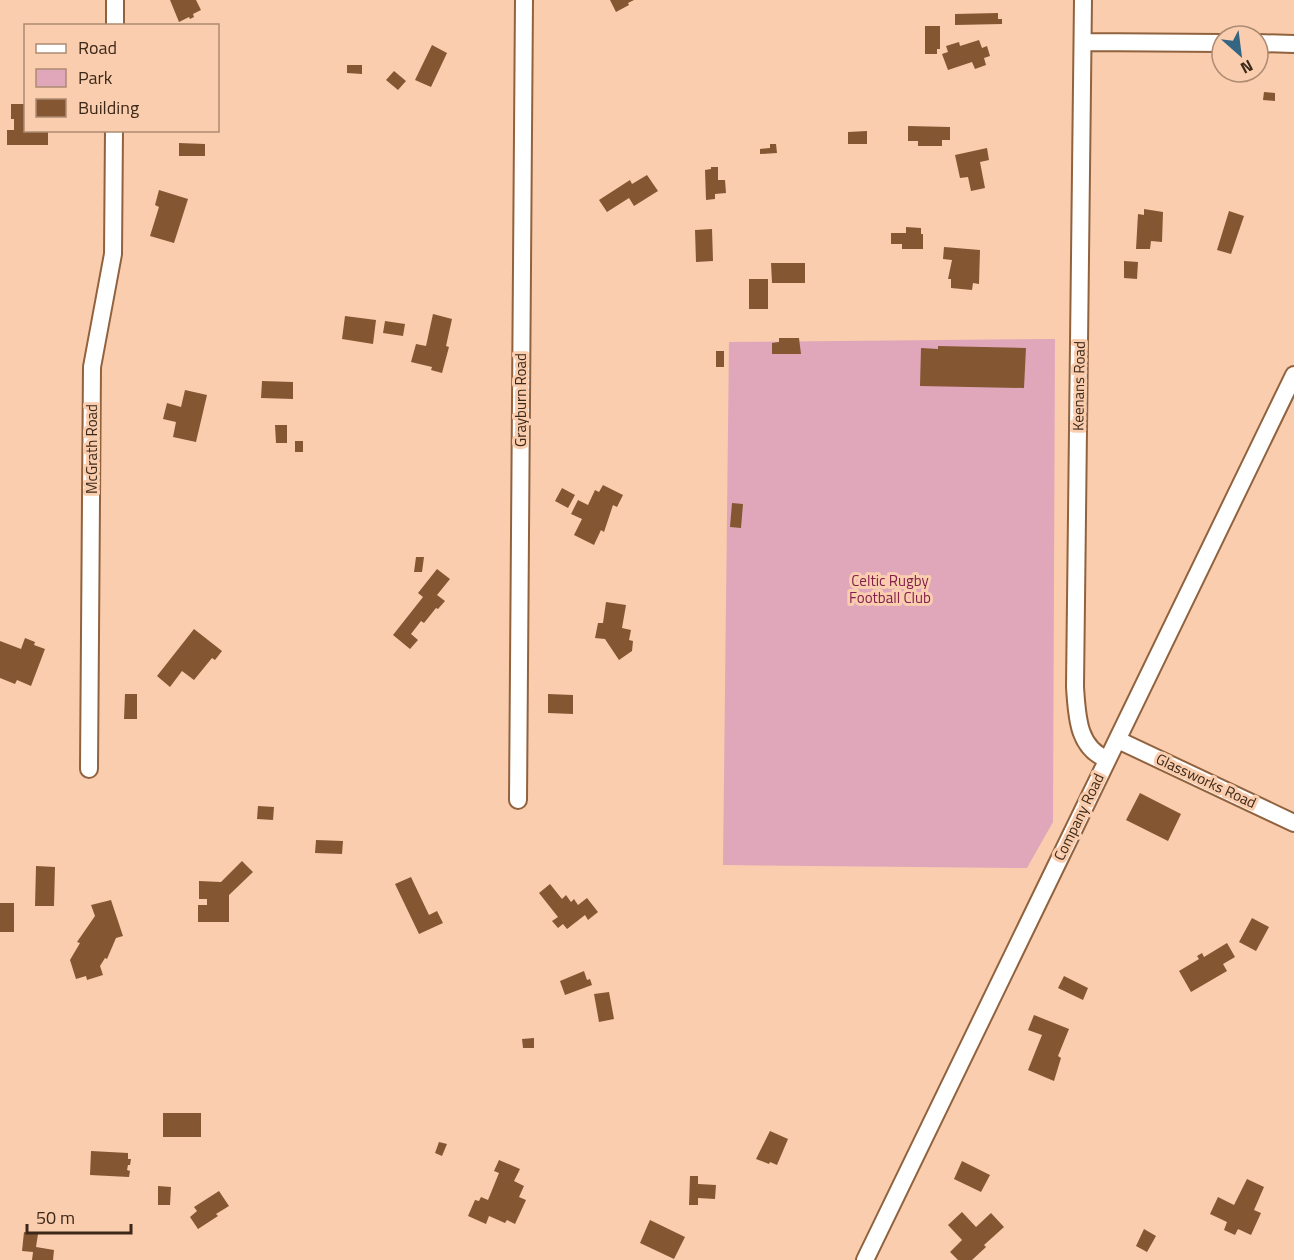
<svg xmlns="http://www.w3.org/2000/svg" width="1294" height="1260" font-family="'Titillium Web',sans-serif">
<style>
.green{fill:#e0a7ba}
.building{fill:#855632}
.lines{fill:none;stroke-linecap:round;stroke-linejoin:round}
.minor-casing{stroke:#91623e;stroke-width:20}
.minor{stroke:#fff;stroke-width:16}
.labels{text-anchor:middle;stroke-width:6;stroke-linejoin:round;paint-order:stroke}
.street-label{font-size:15px;fill:#3c2818;stroke:#f9cdae}
.park-label{font-size:15px;fill:#841f4e;stroke:#f9cdae}
</style>
<rect width="100%" height="100%" fill="#f9cdae"/>
<path class="green" d="M 1055,339 L 1053,822 L 1027,868 L 723,865 L 729,342 Z"/>
<path class="building" d="M 170,0 L 196,0 L 201,10 L 193,14 L 194,17 L 190,19 L 189,17 L 179,22 Z
M 610,0 L 634,0 L 628,3 L 629,5 L 616,12 Z
M 998,13 L 998,19 L 1002,19 L 1002,24 L 955,25 L 955,14 Z
M 925,26 L 940,26 L 940,49 L 937,49 L 937,54 L 925,54 Z
M 979,40 L 982,48 L 987,46 L 990,56 L 984,58 L 986,65 L 975,69 L 972,62 L 948,70 L 942,54 L 948,52 L 946,46 L 959,42 L 960,46 Z
M 432,45 L 447,53 L 431,87 L 415,80 Z
M 347,65 L 362,65 L 362,74 L 347,73 Z
M 394,71 L 406,81 L 398,90 L 386,80 Z
M 1264,92 L 1275,93 L 1275,101 L 1263,100 Z
M 11,104 L 26,104 L 26,130 L 48,131 L 48,145 L 7,145 L 7,130 L 14,130 L 14,119 L 11,119 Z
M 908,126 L 950,127 L 950,140 L 942,140 L 942,146 L 918,146 L 918,141 L 908,141 Z
M 867,131 L 867,144 L 848,144 L 848,132 Z
M 179,143 L 205,144 L 205,156 L 179,156 Z
M 770,144 L 776,144 L 777,153 L 760,154 L 760,149 L 770,148 Z
M 987,148 L 989,160 L 980,162 L 985,188 L 971,191 L 968,177 L 960,178 L 955,155 Z
M 711,167 L 718,167 L 718,180 L 725,180 L 726,193 L 715,194 L 715,199 L 706,200 L 705,170 L 711,169 Z
M 647,175 L 658,191 L 634,206 L 629,198 L 607,212 L 599,200 L 630,180 L 632,184 Z
M 159,190 L 188,199 L 174,243 L 150,236 L 159,207 L 155,205 Z
M 1144,209 L 1163,212 L 1162,242 L 1151,241 L 1150,249 L 1136,249 L 1138,214 L 1144,215 Z
M 1229,211 L 1244,216 L 1231,254 L 1217,250 Z
M 906,227 L 921,228 L 921,234 L 923,234 L 923,249 L 902,249 L 902,244 L 891,244 L 891,233 L 906,233 Z
M 712,229 L 713,261 L 696,262 L 695,230 Z
M 944,247 L 980,250 L 979,284 L 973,283 L 972,290 L 951,288 L 951,279 L 948,279 L 952,260 L 943,259 Z
M 1124,261 L 1138,262 L 1137,279 L 1124,278 Z
M 771,263 L 805,263 L 805,283 L 772,283 Z
M 749,279 L 768,279 L 768,309 L 749,309 Z
M 433,314 L 452,319 L 446,346 L 449,347 L 442,373 L 431,370 L 432,367 L 411,362 L 416,344 L 426,346 Z
M 345,316 L 376,320 L 373,344 L 342,339 Z
M 385,321 L 405,324 L 403,336 L 383,333 Z
M 779,338 L 799,338 L 801,354 L 772,354 L 772,343 L 779,342 Z
M 938,346 L 1026,348 L 1024,388 L 920,386 L 921,348 L 938,349 Z
M 716,351 L 724,351 L 724,367 L 716,367 Z
M 262,381 L 293,382 L 293,399 L 261,398 Z
M 185,390 L 207,395 L 196,442 L 173,437 L 176,422 L 163,419 L 167,403 L 181,407 Z
M 275,425 L 287,425 L 287,443 L 276,443 Z
M 295,441 L 303,441 L 303,452 L 295,452 Z
M 603,485 L 623,495 L 617,507 L 613,505 L 604,532 L 601,530 L 594,545 L 574,535 L 582,519 L 571,514 L 578,500 L 588,505 L 595,490 L 599,492 Z
M 562,488 L 575,495 L 568,508 L 555,501 Z
M 732,503 L 743,504 L 741,528 L 730,527 Z
M 416,557 L 424,557 L 422,572 L 414,572 Z
M 437,569 L 450,579 L 437,595 L 445,601 L 438,609 L 436,608 L 424,623 L 421,621 L 411,634 L 418,640 L 410,649 L 393,635 L 423,597 L 418,593 Z
M 606,602 L 626,605 L 622,628 L 631,630 L 629,640 L 633,641 L 632,651 L 619,660 L 605,639 L 595,638 L 598,623 L 603,623 Z
M 194,629 L 222,651 L 215,660 L 212,658 L 194,680 L 182,671 L 170,687 L 157,676 Z
M 25,638 L 35,642 L 34,645 L 45,649 L 31,686 L 17,680 L 15,684 L 0,678 L 0,641 L 21,649 Z
M 125,694 L 137,694 L 137,719 L 124,719 Z
M 548,694 L 573,695 L 573,714 L 548,713 Z
M 1140,793 L 1181,814 L 1168,841 L 1126,820 Z
M 258,806 L 274,807 L 273,820 L 257,819 Z
M 316,840 L 343,841 L 342,854 L 315,853 Z
M 242,861 L 253,872 L 229,895 L 229,922 L 198,922 L 198,905 L 207,905 L 207,899 L 199,899 L 199,881 L 221,882 Z
M 36,866 L 55,867 L 54,906 L 35,906 Z
M 411,877 L 429,915 L 437,911 L 443,923 L 419,934 L 395,884 Z
M 550,884 L 562,899 L 566,895 L 571,902 L 574,899 L 578,905 L 587,898 L 598,912 L 588,920 L 585,915 L 567,929 L 563,924 L 558,928 L 552,921 L 558,917 L 539,893 Z
M 111,900 L 123,936 L 116,938 L 107,959 L 105,958 L 100,966 L 103,975 L 87,980 L 86,976 L 76,979 L 70,960 L 80,943 L 77,942 L 95,916 L 91,905 Z
M 0,903 L 14,903 L 14,932 L 0,932 Z
M 1252,918 L 1269,927 L 1256,951 L 1239,942 Z
M 1227,943 L 1235,957 L 1223,964 L 1227,971 L 1191,992 L 1179,971 L 1199,959 L 1197,956 L 1202,953 L 1204,957 Z
M 584,971 L 587,980 L 590,979 L 592,985 L 565,995 L 560,981 Z
M 1064,976 L 1088,988 L 1083,1000 L 1058,988 Z
M 609,992 L 614,1019 L 599,1022 L 594,994 Z
M 1034,1015 L 1069,1029 L 1058,1056 L 1061,1058 L 1054,1081 L 1028,1070 L 1042,1035 L 1028,1030 Z
M 534,1038 L 534,1048 L 523,1048 L 522,1039 Z
M 163,1113 L 201,1113 L 201,1137 L 163,1137 Z
M 770,1131 L 788,1139 L 777,1165 L 770,1162 L 769,1164 L 756,1159 Z
M 439,1142 L 447,1144 L 442,1156 L 435,1153 Z
M 91,1151 L 128,1153 L 128,1159 L 131,1159 L 130,1165 L 128,1165 L 127,1170 L 130,1171 L 129,1177 L 90,1175 Z
M 499,1160 L 520,1169 L 514,1181 L 524,1186 L 519,1197 L 526,1200 L 515,1224 L 507,1220 L 505,1223 L 489,1216 L 486,1224 L 468,1216 L 475,1200 L 479,1201 L 481,1197 L 488,1200 L 499,1173 L 494,1171 Z
M 962,1161 L 990,1175 L 981,1192 L 954,1179 Z
M 690,1176 L 698,1176 L 698,1184 L 716,1185 L 715,1199 L 698,1198 L 698,1205 L 689,1205 Z
M 1247,1179 L 1264,1187 L 1254,1210 L 1261,1213 L 1251,1235 L 1238,1229 L 1235,1235 L 1224,1230 L 1227,1222 L 1210,1214 L 1218,1197 L 1234,1205 Z
M 158,1186 L 171,1187 L 170,1205 L 158,1205 Z
M 219,1191 L 229,1206 L 216,1214 L 218,1216 L 198,1229 L 190,1217 L 197,1211 L 194,1207 Z
M 962,1212 L 976,1227 L 991,1213 L 1004,1227 L 984,1245 L 986,1247 L 972,1260 L 958,1260 L 950,1252 L 962,1240 L 948,1225 Z
M 650,1220 L 685,1237 L 674,1259 L 640,1243 Z
M 1144,1229 L 1156,1236 L 1147,1252 L 1136,1246 Z
M 24,1232 L 38,1234 L 36,1247 L 54,1250 L 53,1260 L 32,1260 L 33,1252 L 22,1251 Z"/>
<g class="lines">
<g class="minor-casing">
<path id="minor" d="M 1083,0 L 1075,687 C 1077,714 1077,748 1107,759
M 115,26 L 115,0
M 1083,42 L 1222,43
M 1258,43 L 1294,44
M 1118,740 L 1294,823
M 89,769 L 92,367 L 113,254 L 114,130
M 518,800 L 524,0
M 865,1260 L 1294,375"/>
</g>
<use href="#minor" class="minor"/>
</g>
<g class="labels">
<g class="street-label">
<text transform="translate(1079 386) rotate(-89)" y="5">Keenans Road</text>
<text transform="translate(521 400) rotate(-90)" y="5">Grayburn Road</text>
<text transform="translate(92 449) rotate(-90)" y="5">McGrath Road</text>
<text transform="translate(1206 781) rotate(25)" y="5">Glassworks Road</text>
<text transform="translate(1079 817) rotate(-64)" y="5">Company Road</text>
</g>
<g class="park-label">
<text x="890" y="586">Celtic Rugby<tspan x="890" dy="17">Football Club</tspan></text>
</g>
</g>
<rect x="24" y="24" width="195" height="108" fill="#f9cdae" stroke="#ad8b72" stroke-width="1.5"/>
<rect x="36" y="44" width="30" height="9" fill="#ffffff" stroke="#ad8b72" stroke-width="1.5"/>
<text x="78" y="54" font-size="18" fill="#3c2818">Road</text>
<rect x="36" y="69" width="30" height="18" fill="#e0a7ba" stroke="#ad8b72" stroke-width="1.5"/>
<text x="78" y="84" font-size="18" fill="#3c2818">Park</text>
<rect x="36" y="99" width="30" height="18" fill="#855632" stroke="#ad8b72" stroke-width="1.5"/>
<text x="78" y="114" font-size="18" fill="#3c2818">Building</text>
<g transform="translate(1240 54) rotate(152)"><circle r="28" fill="#f9cdae" stroke="#ad8b72" stroke-width="1.5"/>
<path d="M0-4.5L10 22L0 15L-10 22Z" fill="#346683"/>
<text y="-9" font-size="16" font-weight="bold" text-anchor="middle" fill="#3c2818">N</text>
</g>
<path d="M27 1224v9h104v-9" fill="none" stroke="#3c2818" stroke-width="3"/>
<text x="36" y="1224" font-size="18" fill="#3c2818" stroke="#f9cdae" stroke-width="4.5" paint-order="stroke">50 m</text>
</svg>
